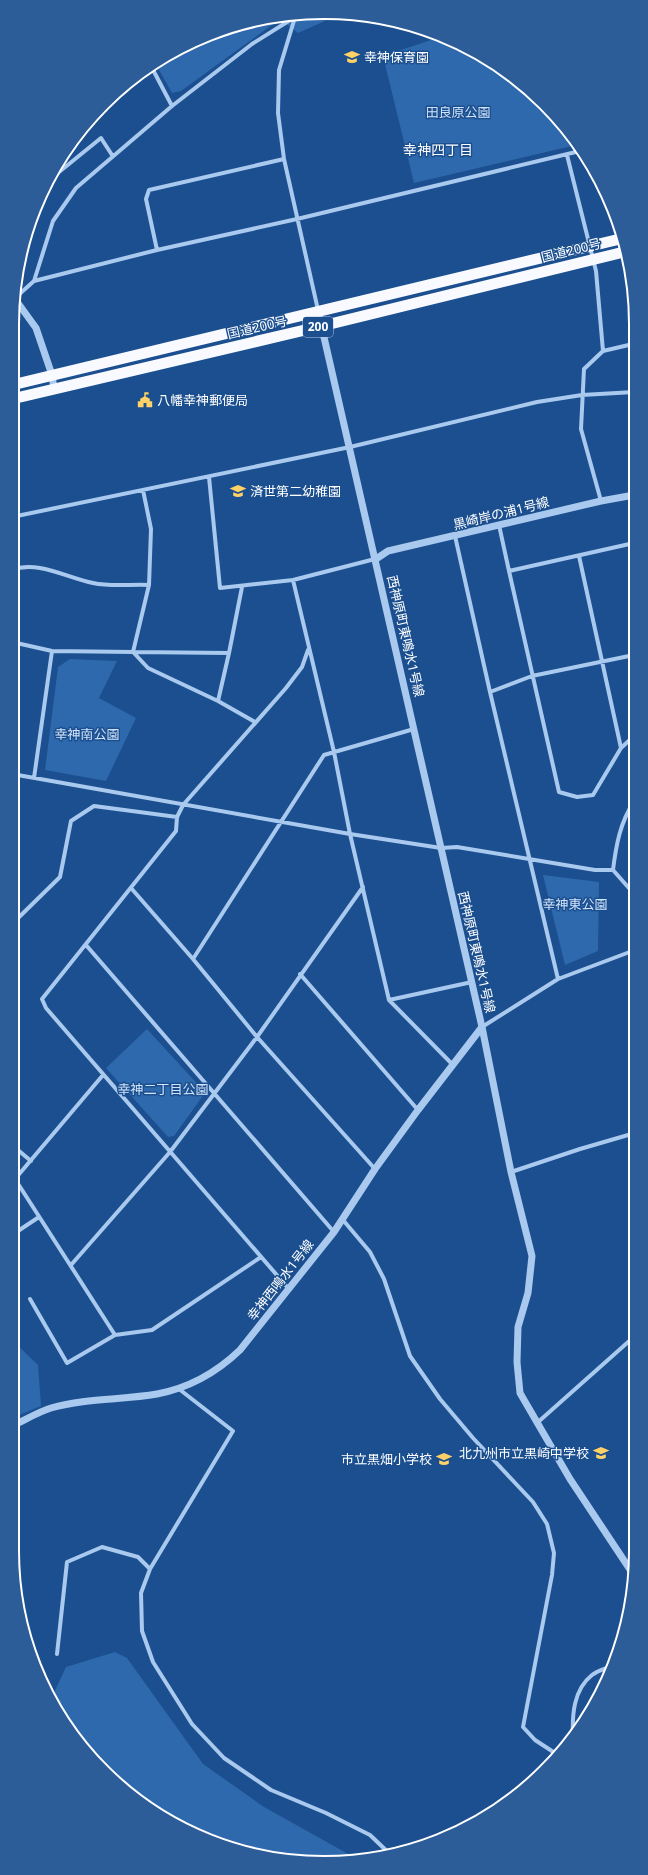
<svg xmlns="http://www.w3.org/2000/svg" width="648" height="1875" font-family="'Noto Sans','Noto Sans JP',sans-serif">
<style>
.green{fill:#2e69ad}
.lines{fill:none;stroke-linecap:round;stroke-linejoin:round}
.minor{stroke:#a9c9ee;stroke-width:4}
.tertiary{stroke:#a9c9ee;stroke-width:7}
.trunk{stroke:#f8faff;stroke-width:11}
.labels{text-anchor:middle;stroke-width:3;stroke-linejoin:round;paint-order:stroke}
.shield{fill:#1b4f8f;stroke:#bbcadd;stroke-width:1}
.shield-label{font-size:12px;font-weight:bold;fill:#fff}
.poi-label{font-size:13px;fill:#fff;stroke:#1b4f8f;text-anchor:start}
.park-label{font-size:13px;fill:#cfe3fa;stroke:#1b4f8f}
.street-label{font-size:13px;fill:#fff;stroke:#1b4f8f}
.neighbourhood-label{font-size:14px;fill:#fff;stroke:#1b4f8f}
.rim{fill:none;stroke:#fff;stroke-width:2}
</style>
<rect width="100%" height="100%" fill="#1b4f8f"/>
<path class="green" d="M 343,13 L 298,33 L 280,19 L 181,91 L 172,93 L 155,63 L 168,54 L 224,29 L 283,15 Z
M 440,37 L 480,54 L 558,118 L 576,145 L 414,183 L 383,56 Z
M 70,659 L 117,661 L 99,698 L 136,718 L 106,781 L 45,770 L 58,667 Z
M 543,875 L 599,882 L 598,951 L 565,965 Z
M 147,1029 L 202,1089 L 202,1097 L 174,1136 L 168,1137 L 106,1068 Z
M 12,1340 L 38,1365 L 41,1406 L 12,1418 Z
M 115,1652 L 127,1658 L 203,1764 L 264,1807 L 359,1860 L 344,1862 L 284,1860 L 186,1831 L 134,1799 L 90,1757 L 52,1697 L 66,1667 Z"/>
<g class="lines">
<path class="minor" d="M 296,14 L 279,70 L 278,113 L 284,159 L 318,310
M 151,66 L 172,106
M 567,155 L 596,271 L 603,351
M 48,181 L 101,138 L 112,155
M 157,250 L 146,199 L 149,190 L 284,159
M 34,281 L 157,250 L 297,219 L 580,151
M 15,298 L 34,281 L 53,221 L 76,188 L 172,106 L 252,44 L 295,17
M 209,477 L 220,588 L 293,580 L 375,559
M 601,501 L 581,429 L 584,369 L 603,351 L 633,344
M 12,517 L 350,447 L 537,402 L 582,395 L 634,392
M 499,525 L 509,571 L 634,543
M 455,536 L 490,692 L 558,979
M 12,570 C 38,560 67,578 93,583 C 111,587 131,584 149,585
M 509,571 L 559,792 L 577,797 L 593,795 L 621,748 L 579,556
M 293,580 L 334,752 L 350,834 L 389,1000 L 453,1065
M 12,642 L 52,651 L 133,652 L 149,585 L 151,529 L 143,490
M 229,653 L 133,652 L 148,668 L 218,701 L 255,722
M 490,692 L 532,676 L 634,655
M 218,701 L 229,653 L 242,587
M 621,748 L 634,736
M 12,774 L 350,834 L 441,848 L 457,847 L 595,870 L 613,870
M 34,778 L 52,651
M 634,802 C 620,822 616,846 613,870 L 635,895
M 131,888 L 193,959 L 257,1037 L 375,1169
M 12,924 L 60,877 L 71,821 L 94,806 L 177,817
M 86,945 L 334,1232
M 193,959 L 324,755 L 414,729
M 300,974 L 418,1110
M 389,1000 L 472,982
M 482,1027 L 558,979 L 635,950
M 103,1075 L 15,1179 L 115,1335 L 152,1330 L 261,1257
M 12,1145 L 31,1161
M 511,1172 L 580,1149 L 635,1133
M 343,1220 L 370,1252 L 384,1279 L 410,1356 L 440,1399 L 473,1438 L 533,1502 L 547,1524 L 554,1553 L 552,1575 L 523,1727 L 535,1740 L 558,1755
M 12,1235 L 39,1217
M 71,1265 L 170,1152 L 257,1037 L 363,887
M 288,1288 L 46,1008 L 42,999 L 176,831 L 177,817 L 183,805 L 286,688 L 302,667 L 308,650
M 30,1299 L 67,1363 L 115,1335
M 179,1389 L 233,1431 L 150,1569 L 141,1593 L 142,1631 L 153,1662 L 192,1724 L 224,1758 L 271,1790 L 326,1813 L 370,1835 L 391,1855
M 537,1423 L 636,1335
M 57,1654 L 67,1562 L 102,1547 L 138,1557 L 150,1569
M 573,1738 C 572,1716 573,1690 592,1675 C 597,1671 604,1669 609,1667"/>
<path class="tertiary" d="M 15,299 L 36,328 L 52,375 L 54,389
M 318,311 L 482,1027 L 511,1172 L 532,1256 L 528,1293 L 518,1327 L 517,1362 L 520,1393 L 570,1479 L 633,1574
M 376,559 L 388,551 L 601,501 L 634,495
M 12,1426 C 25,1420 38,1412 51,1408 C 86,1398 122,1400 157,1394 C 189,1388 217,1372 240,1350 L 334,1232 L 375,1169 L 418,1110 L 482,1027"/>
<path class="trunk" d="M 12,385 L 620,239
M 12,399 L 322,326 L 624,252"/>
</g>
<defs>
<g id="school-bare" transform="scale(1.2)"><path d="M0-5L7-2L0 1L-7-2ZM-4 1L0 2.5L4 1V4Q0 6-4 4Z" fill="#ffd166" stroke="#1b4f8f" stroke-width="2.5" paint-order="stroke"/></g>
<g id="civic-bare" transform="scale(1.2)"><path d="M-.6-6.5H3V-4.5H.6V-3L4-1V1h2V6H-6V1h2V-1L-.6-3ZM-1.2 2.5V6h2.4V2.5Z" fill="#ffd166" stroke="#1b4f8f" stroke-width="2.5" paint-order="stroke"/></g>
</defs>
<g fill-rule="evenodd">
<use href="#school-bare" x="352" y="57"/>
<use href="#civic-bare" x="145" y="400"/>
<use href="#school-bare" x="238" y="491"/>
<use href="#school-bare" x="601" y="1453"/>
<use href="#school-bare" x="444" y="1459"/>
</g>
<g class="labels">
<rect class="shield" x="303" y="317" width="30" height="20" rx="3"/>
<g class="shield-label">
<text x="318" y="331">200</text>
</g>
<g class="poi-label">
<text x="364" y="62">幸神保育園</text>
<text x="157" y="405">八幡幸神郵便局</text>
<text x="250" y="496">済世第二幼稚園</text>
<text x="589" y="1458" text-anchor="end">北九州市立黒崎中学校</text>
<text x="432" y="1464" text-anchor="end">市立黒畑小学校</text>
</g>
<g class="park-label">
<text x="458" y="117">田良原公園</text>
<text x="87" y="739">幸神南公園</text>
<text x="575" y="909">幸神東公園</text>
<text x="163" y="1094">幸神二丁目公園</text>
</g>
<g class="street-label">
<text transform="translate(571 250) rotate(-14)" y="5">国道200号</text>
<text transform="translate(257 327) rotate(-13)" y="5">国道200号</text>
<text transform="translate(501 513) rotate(-14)" y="5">黒崎岸の浦1号線</text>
<text transform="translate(406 636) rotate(77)" y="5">西神原町東鳴水1号線</text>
<text transform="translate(477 952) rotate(77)" y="5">西神原町東鳴水1号線</text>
<text transform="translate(280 1280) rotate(-52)" y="5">幸神西鳴水1号線</text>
</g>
<g class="neighbourhood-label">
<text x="438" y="155">幸神四丁目</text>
</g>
</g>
<path d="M0 0H648V1875H0ZM324 19H324A305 305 0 0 1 629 324V1551A305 305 0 0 1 324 1856H324A305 305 0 0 1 19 1551V324A305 305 0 0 1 324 19Z" fill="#2d5d98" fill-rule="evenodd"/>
<path class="rim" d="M324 19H324A305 305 0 0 1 629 324V1551A305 305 0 0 1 324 1856H324A305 305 0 0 1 19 1551V324A305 305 0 0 1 324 19Z"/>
</svg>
